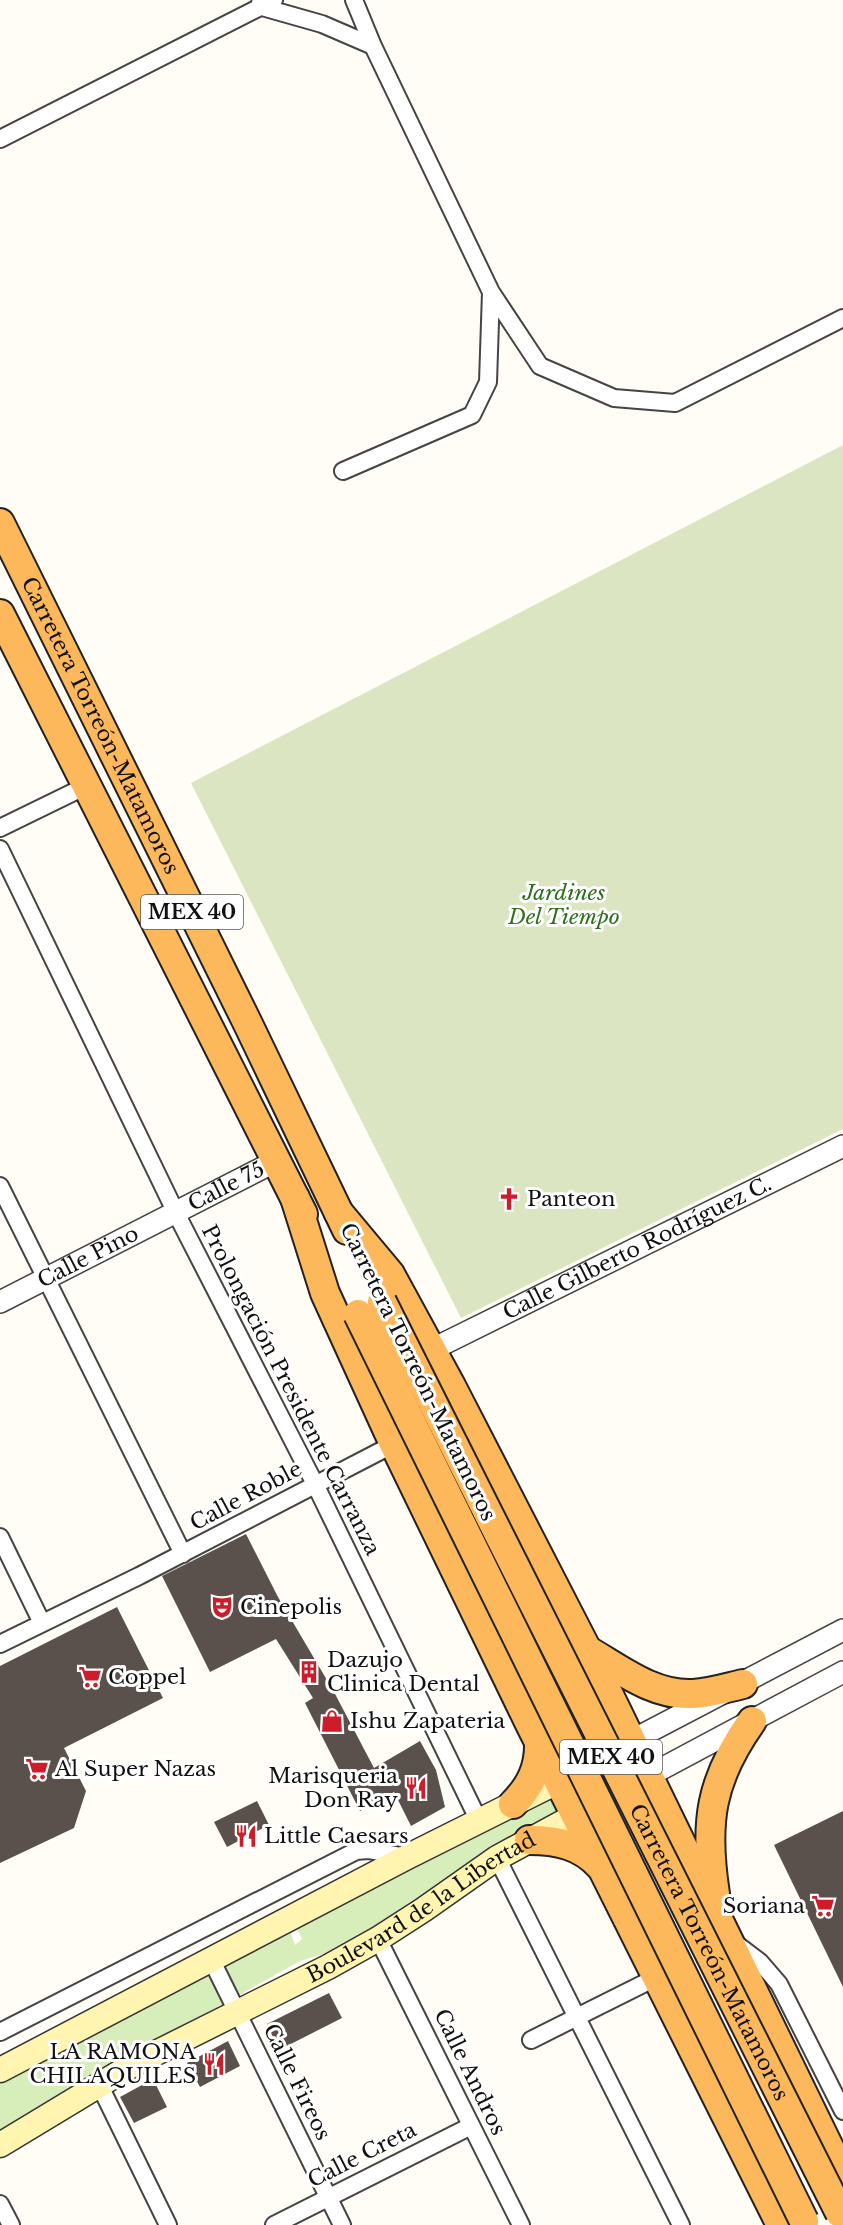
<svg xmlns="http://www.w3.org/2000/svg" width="843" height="2225" font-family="'Libre Baskerville',serif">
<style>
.green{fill:#d7eeba}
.cemetery{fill:#dbe5c2}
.building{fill:#5b514c}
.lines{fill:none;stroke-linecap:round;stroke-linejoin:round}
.minor-casing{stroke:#444;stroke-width:20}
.tertiary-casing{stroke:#444;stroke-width:24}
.secondary-casing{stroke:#333;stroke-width:27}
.trunk-casing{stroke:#222;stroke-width:32}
.minor{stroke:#fff;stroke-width:16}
.tertiary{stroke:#fff;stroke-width:21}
.secondary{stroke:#fff4b0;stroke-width:24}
.trunk{stroke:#feb85c;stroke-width:28}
.trunk-bridge-casing{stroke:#222;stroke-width:32;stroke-linecap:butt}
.trunk-bridge{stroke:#feb85c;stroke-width:28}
.labels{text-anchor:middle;stroke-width:6;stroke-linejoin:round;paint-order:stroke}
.shield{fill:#fff;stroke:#585858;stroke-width:1.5}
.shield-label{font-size:20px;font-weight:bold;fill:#111}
.street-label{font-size:21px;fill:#111;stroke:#fff}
.park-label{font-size:21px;font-style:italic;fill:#2f6f1b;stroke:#fff}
.poi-label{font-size:21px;fill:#111;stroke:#fff;text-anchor:start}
</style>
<rect width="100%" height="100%" fill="#fffdf5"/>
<path class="green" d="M 556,1790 L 569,1809 L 334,1951 L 300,1961 L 42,2106 L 0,2132 L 0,2084 L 290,1931 L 295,1945 L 302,1939 L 293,1921 Z"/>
<path class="cemetery" d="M 843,445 L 843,1129 L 461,1318 L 191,783 Z"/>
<path class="building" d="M 246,1534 L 278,1597 L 334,1692 L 374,1768 L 420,1741 L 436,1770 L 445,1807 L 411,1826 L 394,1792 L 360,1811 L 305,1703 L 313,1698 L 276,1639 L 210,1672 L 162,1576 Z
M 117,1607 L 163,1698 L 64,1748 L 86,1791 L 74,1828 L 0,1863 L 0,1666 Z
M 257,1801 L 269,1825 L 227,1847 L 214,1822 Z
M 843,1811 L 843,1987 L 774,1845 Z
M 329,1993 L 342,2018 L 279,2050 L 267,2024 Z
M 228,2041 L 240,2066 L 200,2087 L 187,2063 Z
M 153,2079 L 167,2107 L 134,2123 L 120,2097 Z"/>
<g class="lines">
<g class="minor-casing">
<path id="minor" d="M 354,0 L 373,46 L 491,292 L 540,366 L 614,398 L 675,403 L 843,318
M 260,3 L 262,7 L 322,24 L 373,46
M 0,139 L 274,0
M 343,471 L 472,415 L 488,382 L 491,292
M 0,828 L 86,786
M 0,849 L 176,1213 L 315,1484 L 479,1821
M 0,1186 L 183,1554
M 0,1537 L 42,1623
M 0,1644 L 139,1576 L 394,1444
M 497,1858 L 681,2225
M 378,1939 L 521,2225
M 735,1943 L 760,1962 L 779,1984 L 843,2111
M 211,1959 L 342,2225
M 0,2032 L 356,1851 L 368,1850 L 407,1857
M 531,2040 L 657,1977
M 99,2084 L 168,2225
M 0,2204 L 11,2225
M 274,2225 L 471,2126"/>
</g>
<g class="tertiary-casing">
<g id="tertiary">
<path id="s1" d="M 0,1302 L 276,1161"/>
<path id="s2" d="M 431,1350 L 843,1146"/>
<path d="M 631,1741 L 843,1630"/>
<path d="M 648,1776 L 843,1672"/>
</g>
</g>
<g class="secondary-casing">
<g id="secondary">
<path d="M 0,2070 L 407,1857 L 559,1781 L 624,1745"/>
<path id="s3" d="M 0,2145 L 134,2064 L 328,1967 L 378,1939 L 423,1910 L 497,1858 L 641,1780"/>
</g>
</g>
<g class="trunk-casing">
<g id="trunk">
<path id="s4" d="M 0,523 L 248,1024 L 347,1230"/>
<path d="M 0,614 L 303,1214"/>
<path d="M 295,1198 L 325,1293 L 394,1444 L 530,1724 L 781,2225"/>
<path d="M 339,1213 L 390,1274 L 451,1386 L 587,1650 L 843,2176"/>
<path d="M 587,1650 C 620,1669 653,1696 693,1694 C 710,1693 726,1688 743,1684"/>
<path d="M 513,1804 C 531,1786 540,1767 539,1741"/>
<path d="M 529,1840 C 557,1840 581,1845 600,1866"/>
<path d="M 715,1894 C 704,1823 710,1780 752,1721"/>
</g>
</g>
<use href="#minor" class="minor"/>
<use href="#tertiary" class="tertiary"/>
<use href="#secondary" class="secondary"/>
<use href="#trunk" class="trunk"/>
<g class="trunk-bridge-casing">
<g id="trunk-bridge">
<path id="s5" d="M 382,1302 L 840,2213"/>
<path d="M 358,1314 L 804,2221"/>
</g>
</g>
<use href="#trunk-bridge" class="trunk-bridge"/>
</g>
<defs>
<g id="church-bare" transform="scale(1.8)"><path d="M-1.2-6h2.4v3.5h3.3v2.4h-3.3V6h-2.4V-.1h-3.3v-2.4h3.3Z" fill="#cd1d2b" stroke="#fff" stroke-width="2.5" paint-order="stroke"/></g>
<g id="theatre-bare" transform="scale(1.8)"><path d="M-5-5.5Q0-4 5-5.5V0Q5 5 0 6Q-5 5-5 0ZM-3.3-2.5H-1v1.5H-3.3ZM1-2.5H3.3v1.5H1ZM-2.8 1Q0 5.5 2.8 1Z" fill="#cd1d2b" stroke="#fff" stroke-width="2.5" paint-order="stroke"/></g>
<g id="building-bare" transform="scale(1.8)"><path d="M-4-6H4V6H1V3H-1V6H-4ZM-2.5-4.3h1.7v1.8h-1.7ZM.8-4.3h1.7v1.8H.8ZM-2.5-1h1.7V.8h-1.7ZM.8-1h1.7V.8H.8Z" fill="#cd1d2b" stroke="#fff" stroke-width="2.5" paint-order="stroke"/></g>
<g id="supermarket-bare" transform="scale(1.8)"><path d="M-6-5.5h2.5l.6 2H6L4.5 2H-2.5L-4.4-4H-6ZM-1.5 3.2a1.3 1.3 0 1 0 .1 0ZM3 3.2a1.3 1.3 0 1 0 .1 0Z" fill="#cd1d2b" stroke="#fff" stroke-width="2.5" paint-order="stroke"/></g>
<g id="shop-bare" transform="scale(1.8)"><path d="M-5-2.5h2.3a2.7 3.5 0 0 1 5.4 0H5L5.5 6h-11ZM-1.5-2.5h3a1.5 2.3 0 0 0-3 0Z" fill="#cd1d2b" stroke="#fff" stroke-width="2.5" paint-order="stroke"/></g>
<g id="restaurant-bare" transform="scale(1.8)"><path d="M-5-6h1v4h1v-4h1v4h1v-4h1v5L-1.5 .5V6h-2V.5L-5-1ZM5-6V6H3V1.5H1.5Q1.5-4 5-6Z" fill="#cd1d2b" stroke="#fff" stroke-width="2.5" paint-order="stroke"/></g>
</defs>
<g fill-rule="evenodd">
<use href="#church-bare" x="509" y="1199"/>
<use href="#theatre-bare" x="222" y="1607"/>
<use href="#building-bare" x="309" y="1672"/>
<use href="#supermarket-bare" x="90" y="1677"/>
<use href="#shop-bare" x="332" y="1721"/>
<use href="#supermarket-bare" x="37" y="1769"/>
<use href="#restaurant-bare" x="416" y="1788"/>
<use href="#restaurant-bare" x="246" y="1836"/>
<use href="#supermarket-bare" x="823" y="1906"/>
<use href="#restaurant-bare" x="214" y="2064"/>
</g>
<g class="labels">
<g class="shield">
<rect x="141" y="895" width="102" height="34" rx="4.5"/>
<rect x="560" y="1740" width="102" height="34" rx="4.5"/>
</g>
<g class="shield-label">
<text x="192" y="919">MEX 40</text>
<text x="611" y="1764">MEX 40</text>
</g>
<g class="street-label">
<text dy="7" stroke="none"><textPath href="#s4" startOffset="226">Carretera Torreón-Matamoros</textPath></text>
<text dy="7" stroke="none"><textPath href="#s1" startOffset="254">Calle 75</textPath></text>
<text dy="7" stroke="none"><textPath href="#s2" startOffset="230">Calle Gilberto Rodríguez C.</textPath></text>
<text dy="7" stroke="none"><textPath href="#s1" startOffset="99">Calle Pino</textPath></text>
<text transform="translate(418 1372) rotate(64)" y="7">Carretera Torreón-Matamoros</text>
<text transform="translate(291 1390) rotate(63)" y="7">Prolongación Presidente Carranza</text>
<text transform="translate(246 1496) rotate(-28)" y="7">Calle Roble</text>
<text dy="7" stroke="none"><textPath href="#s3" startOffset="484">Boulevard de la Libertad</textPath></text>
<text dy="7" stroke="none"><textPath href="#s5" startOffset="728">Carretera Torreón-Matamoros</textPath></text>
<text transform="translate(470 2072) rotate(64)" y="7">Calle Andros</text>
<text transform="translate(297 2082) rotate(64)" y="7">Calle Fireos</text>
<text transform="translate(362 2155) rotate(-27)" y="7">Calle Creta</text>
</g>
<g class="park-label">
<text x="564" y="900">Jardines<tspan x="564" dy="24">Del Tiempo</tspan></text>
</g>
<g class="poi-label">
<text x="527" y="1206">Panteon</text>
<text x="240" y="1614">Cinepolis</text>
<text x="327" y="1667">Dazujo<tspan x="327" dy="24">Clinica Dental</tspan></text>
<text x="108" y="1684">Coppel</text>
<text x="350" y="1728">Ishu Zapateria</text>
<text x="55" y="1776">Al Super Nazas</text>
<text x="398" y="1783" text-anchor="end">Marisqueria<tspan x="398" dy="24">Don Ray</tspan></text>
<text x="264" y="1843">Little Caesars</text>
<text x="805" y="1913" text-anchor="end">Soriana</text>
<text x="196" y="2059" text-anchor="end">LA RAMONA<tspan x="196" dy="24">CHILAQUILES</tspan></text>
</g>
</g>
</svg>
